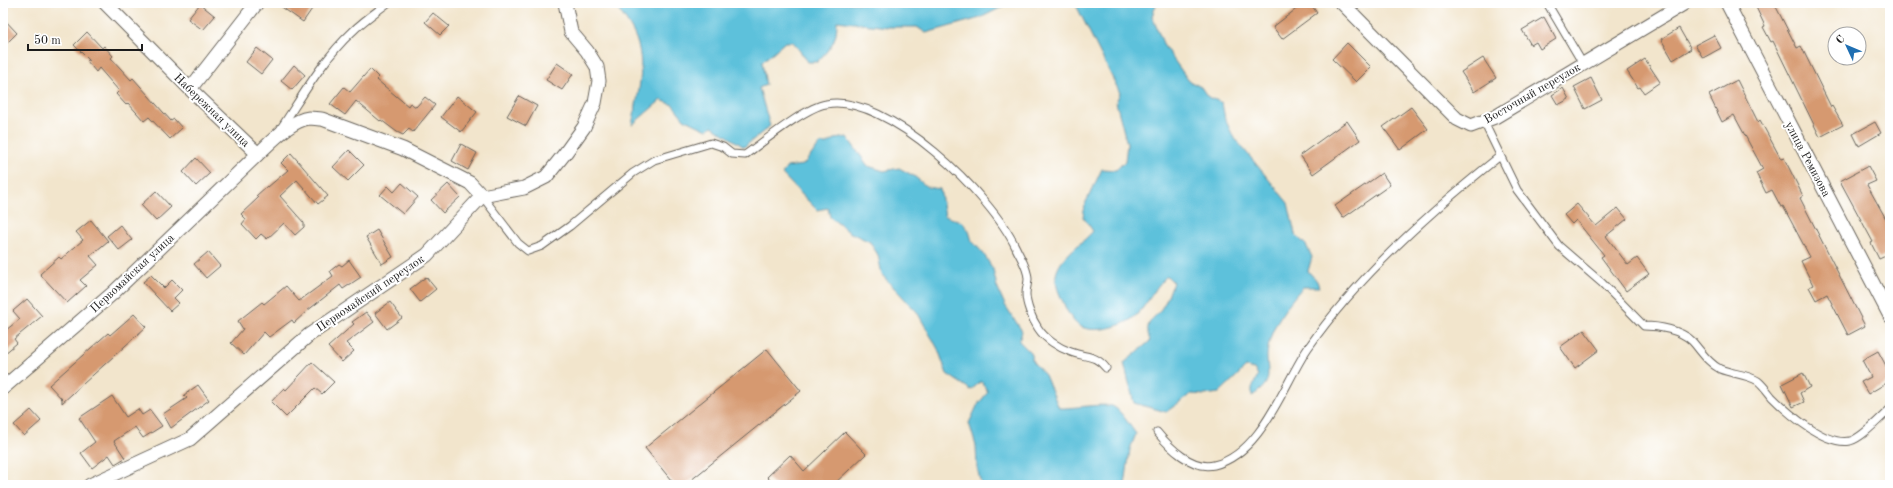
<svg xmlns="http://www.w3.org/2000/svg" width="1893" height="488" font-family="'Old Standard TT',serif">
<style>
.water{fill:#5dc1db;stroke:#3c6e7c}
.building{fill:#d69970}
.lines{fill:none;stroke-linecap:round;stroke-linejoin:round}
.lane-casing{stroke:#67625a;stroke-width:9}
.street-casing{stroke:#67625a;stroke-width:15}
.lane{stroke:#fff;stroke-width:7}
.street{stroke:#fff;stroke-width:13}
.labels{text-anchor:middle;stroke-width:4;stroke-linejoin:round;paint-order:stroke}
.street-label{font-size:12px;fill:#1c1c1c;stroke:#fff}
</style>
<rect width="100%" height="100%" fill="#fff"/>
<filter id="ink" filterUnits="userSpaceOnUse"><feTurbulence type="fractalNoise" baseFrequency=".025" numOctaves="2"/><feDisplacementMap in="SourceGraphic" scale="8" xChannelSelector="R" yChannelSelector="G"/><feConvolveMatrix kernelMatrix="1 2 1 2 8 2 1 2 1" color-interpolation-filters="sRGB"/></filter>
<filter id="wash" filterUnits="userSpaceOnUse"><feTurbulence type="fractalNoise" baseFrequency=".012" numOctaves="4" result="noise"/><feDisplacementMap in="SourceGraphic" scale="16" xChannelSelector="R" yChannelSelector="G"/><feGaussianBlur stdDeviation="0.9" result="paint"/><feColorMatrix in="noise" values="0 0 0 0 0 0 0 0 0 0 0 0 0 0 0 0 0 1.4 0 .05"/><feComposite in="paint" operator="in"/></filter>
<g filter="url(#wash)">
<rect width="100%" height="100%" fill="#f2e5cc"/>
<path class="water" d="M 613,3 L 1010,3 L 980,18 L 926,33 L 917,27 L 888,27 L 837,21 C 837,42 831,47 817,62 L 808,62 L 793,42 L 785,42 L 762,62 L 766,85 L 759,88 L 770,126 L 744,147 L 712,126 L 707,130 L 684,119 L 673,105 L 661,100 L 632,125 C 638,93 649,59 631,28 C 626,19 619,11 613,3 Z
M 1075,3 L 1155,3 L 1156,5 L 1152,16 L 1164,46 L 1189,81 L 1201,87 L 1207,96 L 1222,103 L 1225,119 L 1233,136 L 1288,203 L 1295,234 L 1306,245 L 1312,257 L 1308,271 L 1317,281 L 1319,287 L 1303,287 C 1291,300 1279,316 1272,333 C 1270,340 1267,349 1267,357 C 1268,377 1272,383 1252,396 L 1252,388 L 1258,375 L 1254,369 L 1246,367 L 1219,393 L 1205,395 L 1191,394 L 1166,412 L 1134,403 L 1124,363 L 1150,341 C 1143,320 1154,321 1163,306 C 1168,298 1170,291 1173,282 L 1167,276 C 1153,288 1146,310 1130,320 C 1116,328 1091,334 1078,325 C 1071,320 1066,309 1063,302 C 1059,293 1055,285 1056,275 C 1059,257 1081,245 1093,231 L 1083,217 L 1085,204 L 1102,169 L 1116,170 L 1125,161 L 1127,144 L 1116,102 L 1120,93 Z
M 847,137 L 868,166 L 884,171 L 899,168 L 914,176 L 927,187 L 940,189 L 945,216 L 962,222 L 969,231 L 972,241 L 983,253 L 993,269 L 997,287 L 1005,305 L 1022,331 L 1019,341 L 1030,352 L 1033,362 L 1045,375 L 1059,408 C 1070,409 1107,402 1114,407 C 1121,411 1131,427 1136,434 L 1130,449 L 1125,485 L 981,485 L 977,467 L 976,446 L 969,423 L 978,404 L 988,392 L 981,381 L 971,390 L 947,374 L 938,349 L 917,312 L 882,275 L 878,255 L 870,242 L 849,232 L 830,217 L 828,208 L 817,210 L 782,174 L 787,167 L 803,165 L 820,144 L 827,144 L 835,139 Z"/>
<g id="blocks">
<path class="building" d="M 276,3 L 316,3 L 303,22 Z
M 1304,3 L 1310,3 L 1317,13 L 1282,39 L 1273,27 Z
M 1754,3 L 1774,3 L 1797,48 L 1801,46 L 1831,107 L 1832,106 L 1843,125 L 1820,137 L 1773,41 L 1771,42 L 1763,27 L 1765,26 Z
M 200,4 L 215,16 L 203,30 L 188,19 Z
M 433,13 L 449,26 L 440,35 L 425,22 Z
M 1544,17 L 1556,39 L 1540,49 L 1536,42 L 1531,45 L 1522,30 Z
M 3,18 L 17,33 L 3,47 Z
M 1679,28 L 1691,49 L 1673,60 L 1661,39 Z
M 87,32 L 102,48 L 104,46 L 113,56 L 111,58 L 131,80 L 133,78 L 171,121 L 174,119 L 182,128 L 170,139 L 149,117 L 144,121 L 128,103 L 126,105 L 116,94 L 119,91 L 99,68 L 96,72 L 87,61 L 89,60 L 74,45 Z
M 1714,35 L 1721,48 L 1703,58 L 1695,45 Z
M 1347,43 L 1371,67 L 1356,82 L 1332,59 Z
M 257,48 L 272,60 L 261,74 L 246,62 Z
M 1483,58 L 1496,78 L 1474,92 L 1461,72 Z
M 1645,59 L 1660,82 L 1644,93 L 1640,87 L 1638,88 L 1627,71 Z
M 557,63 L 573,74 L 562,90 L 546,80 Z
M 294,65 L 305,75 L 292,90 L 281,81 Z
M 370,69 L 379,78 L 377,80 L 408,106 L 410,103 L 416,107 L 425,97 L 435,105 L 413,132 L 409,129 L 403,135 L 397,132 L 381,120 L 380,121 L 356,101 L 345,115 L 330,104 L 344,87 L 350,92 Z
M 1591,78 L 1602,100 L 1585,109 L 1574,87 Z
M 1737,80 L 1758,122 L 1760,120 L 1781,159 L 1784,158 L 1803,196 L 1800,198 L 1865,326 L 1848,335 L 1827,294 L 1816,300 L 1809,287 L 1813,285 L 1801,261 L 1810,257 L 1783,206 L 1781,207 L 1772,190 L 1766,193 L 1756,173 L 1763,169 L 1734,115 L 1722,122 L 1709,95 Z
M 1563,88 L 1569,99 L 1558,105 L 1552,95 Z
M 457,96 L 477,112 L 461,132 L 441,117 Z
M 519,96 L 537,106 L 526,126 L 507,116 Z
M 1411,107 L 1428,129 L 1400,150 L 1383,127 Z
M 1347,121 L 1360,140 L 1313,174 L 1300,155 Z
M 1875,122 L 1881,133 L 1859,146 L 1853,134 Z
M 461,144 L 477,153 L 468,170 L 452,161 Z
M 349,150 L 364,165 L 348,181 L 333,167 Z
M 291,153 L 328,196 L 318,204 L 297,180 L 280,196 L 304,223 L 304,227 L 295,235 L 284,223 L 267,239 L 261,234 L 256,239 L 242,224 L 246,219 L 241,214 L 258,198 L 256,196 L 267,186 L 268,187 L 288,170 L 281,163 Z
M 196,158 L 210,173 L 196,186 L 183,172 Z
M 1868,166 L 1876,181 L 1867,185 L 1890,226 L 1890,254 L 1879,259 L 1871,243 L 1873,242 L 1840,181 Z
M 1382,173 L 1390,185 L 1343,218 L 1335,206 Z
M 402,183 L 418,197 L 403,214 L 380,195 L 388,186 L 394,192 Z
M 448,184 L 460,197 L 443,213 L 431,200 Z
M 156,191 L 171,207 L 156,221 L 141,205 Z
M 1577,204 L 1596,226 L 1618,208 L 1627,219 L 1606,236 L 1628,265 L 1637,258 L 1649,274 L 1626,291 L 1601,257 L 1604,255 L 1576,220 L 1572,224 L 1564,215 Z
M 91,220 L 108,241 L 90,256 L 98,265 L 80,280 L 86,286 L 67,303 L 40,274 L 59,257 L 61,259 L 83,240 L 76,232 Z
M 120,225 L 132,240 L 119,250 L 107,236 Z
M 377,230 L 393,257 L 382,264 L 366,237 Z
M 208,252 L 220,266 L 206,278 L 194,264 Z
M 349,260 L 361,277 L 343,289 L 340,285 L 307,311 L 294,323 L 292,320 L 269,337 L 264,332 L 244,355 L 231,343 L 243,329 L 238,321 L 262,302 L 264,304 L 286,286 L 299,301 L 333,276 L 330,271 L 339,264 L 342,266 Z
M 151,275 L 164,288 L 172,280 L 182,290 L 174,298 L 179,303 L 170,311 L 143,282 Z
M 426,277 L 436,289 L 420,302 L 410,289 Z
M 27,299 L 42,316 L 14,339 L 17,343 L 3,355 L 3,326 L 6,330 L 20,319 L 13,311 Z
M 390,302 L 402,318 L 387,329 L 375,313 Z
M 366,312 L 374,322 L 346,343 L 354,351 L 342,362 L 328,347 L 354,324 L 352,322 Z
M 134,314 L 146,327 L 62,403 L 62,399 L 49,385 L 108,333 L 110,335 Z
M 1584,330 L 1599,350 L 1575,368 L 1560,347 Z
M 767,349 L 801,391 L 685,485 L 675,485 L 645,448 Z
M 1878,351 L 1890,373 L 1890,381 L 1868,394 L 1861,382 L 1871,377 L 1862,360 Z
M 312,362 L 334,382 L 322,394 L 315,388 L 286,417 L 271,402 L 284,388 L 286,390 Z
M 1803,373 L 1810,387 L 1800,393 L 1804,402 L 1793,407 L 1782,384 Z
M 198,385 L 209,400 L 171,428 L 163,414 L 187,398 L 184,395 Z
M 112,396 L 126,417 L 138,409 L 142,415 L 150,410 L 162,426 L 143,438 L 135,427 L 114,441 L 125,458 L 115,464 L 109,455 L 92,468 L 81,453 L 95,442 L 79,418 Z
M 31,410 L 41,421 L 24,436 L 14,425 Z
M 845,432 L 866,454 L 833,485 L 775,485 L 767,477 L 790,455 L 804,471 Z"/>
</g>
</g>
<g filter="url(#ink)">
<use href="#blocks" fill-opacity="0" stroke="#67625a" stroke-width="1"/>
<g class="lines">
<g class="lane-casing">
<path id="lane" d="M 1547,3 L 1583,64
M 1484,122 L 1517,190 L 1559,246 L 1602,283 L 1644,326 C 1659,326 1681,330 1692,341 C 1701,351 1708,363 1720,369 C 1732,374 1747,374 1758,381 C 1763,385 1768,392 1772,397 C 1788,413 1825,446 1850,441 C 1862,438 1880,418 1890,409
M 281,128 C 303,95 323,59 352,32 C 363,21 376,12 388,3
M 482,196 L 518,243 L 528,251 L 542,246 L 570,226 L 633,173 L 654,160 L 711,143 L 723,147 L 732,154 L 745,155 C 763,142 806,107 826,104 C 887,92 992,196 1016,248 C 1020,257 1028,268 1028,279 C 1028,284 1026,288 1026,294 C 1026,304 1032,319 1038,328 C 1045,339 1059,348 1071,352 C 1086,358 1095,354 1106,368
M 1157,432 C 1169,447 1192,470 1214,465 C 1262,454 1284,383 1308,348 C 1358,276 1432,210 1500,156"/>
</g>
<g class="street-casing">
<path id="street" d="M 105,3 L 190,89 L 258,154 C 270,143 291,120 309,118 C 313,118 318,119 322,119 L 403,149 L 470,183 L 482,196
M 1342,3 L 1457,119 L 1471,126 L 1495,117 L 1685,3
M 1727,3 L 1890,316
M 190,89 L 257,3
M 3,388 L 113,293 L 258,154
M 90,485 L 190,439 L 309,335 L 427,255 L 482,196 L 524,188 L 546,177 L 566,152 L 584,127 L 595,103 L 599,81 L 597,67 L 587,51 L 571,32 L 565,3"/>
</g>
<use href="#lane" class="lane"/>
<use href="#street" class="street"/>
</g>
</g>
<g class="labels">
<g class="street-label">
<text transform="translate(1532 93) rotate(-30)" y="4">Восточный переулок</text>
<text transform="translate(212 110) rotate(44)" y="4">Набережная улица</text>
<text transform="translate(1808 159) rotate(62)" y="4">улица Ремизова</text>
<text transform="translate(132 273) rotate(-43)" y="4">Первомайская улица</text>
<text transform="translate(370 293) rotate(-34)" y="4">Первомайский переулок</text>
</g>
</g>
<rect width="1893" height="488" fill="none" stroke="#fff" stroke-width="16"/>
<g transform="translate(1847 46) rotate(314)"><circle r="19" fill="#ffffff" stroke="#a4a4a4"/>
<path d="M0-3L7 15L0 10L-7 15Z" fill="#1f6fb2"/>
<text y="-6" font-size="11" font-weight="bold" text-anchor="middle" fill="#1c1c1c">С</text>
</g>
<path d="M28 44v6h114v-6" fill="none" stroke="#1c1c1c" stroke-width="2"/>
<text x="34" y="44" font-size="12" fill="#1c1c1c" stroke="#ffffff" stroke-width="3" paint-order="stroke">50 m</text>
</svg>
